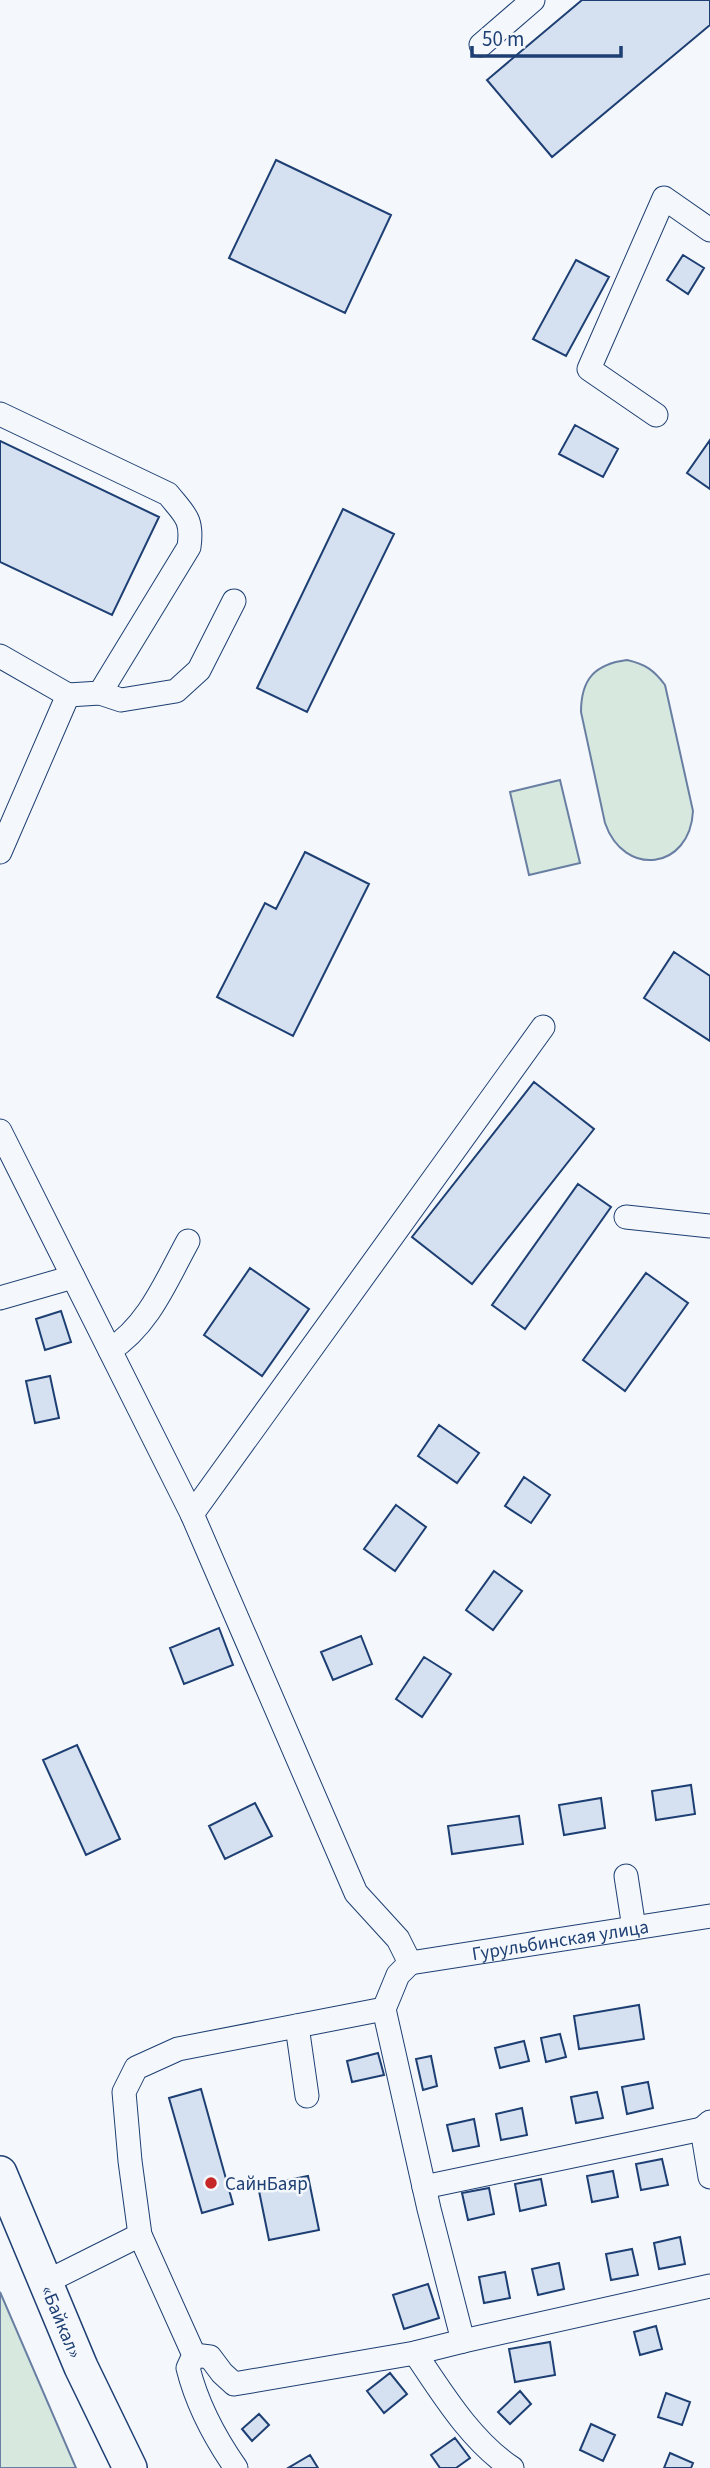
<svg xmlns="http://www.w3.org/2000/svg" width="710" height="2468" font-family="'Source Sans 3',sans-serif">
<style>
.green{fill:#d7e8df;stroke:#687fa3;stroke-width:2}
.building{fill:#d5e0f0;stroke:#1d3f73;stroke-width:2}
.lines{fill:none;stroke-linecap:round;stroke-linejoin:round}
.minor-casing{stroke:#1d3f73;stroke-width:25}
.highway-casing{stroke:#1d3f73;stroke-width:36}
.minor{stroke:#f4f7fb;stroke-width:23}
.highway{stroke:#f4f7fb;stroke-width:33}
.poi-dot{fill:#c62828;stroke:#f4f7fb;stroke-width:2.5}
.labels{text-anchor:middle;stroke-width:5;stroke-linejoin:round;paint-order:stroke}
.street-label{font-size:19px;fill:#1d3f73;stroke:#f4f7fb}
.poi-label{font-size:19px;fill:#1d3f73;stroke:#f4f7fb;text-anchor:start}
</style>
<rect width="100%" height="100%" fill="#f4f7fb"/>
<path class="green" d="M 627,660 C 645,664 654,670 665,685 L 693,811 C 690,870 624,878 605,823 L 581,712 C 581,679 595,664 627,660 Z
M 560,780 L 580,863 L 529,875 L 510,792 Z
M 0,2292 L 76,2468 L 0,2468 Z"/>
<path class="building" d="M 582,0 L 710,0 L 710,25 L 552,157 L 487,80 Z
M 276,160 L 391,215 L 345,313 L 229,258 Z
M 683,255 L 704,268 L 688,294 L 667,280 Z
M 576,260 L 609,277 L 566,356 L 533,339 Z
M 575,425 L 618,449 L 603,477 L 559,454 Z
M 710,440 L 710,489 L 687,473 Z
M 0,441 L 159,517 L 112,615 L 0,562 Z
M 343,509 L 394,534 L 307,712 L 257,688 Z
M 305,852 L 369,884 L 293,1036 L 217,997 L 265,903 L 276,909 Z
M 674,952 L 710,976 L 710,1041 L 644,998 Z
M 534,1082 L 594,1129 L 472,1284 L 412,1237 Z
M 578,1184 L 611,1207 L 525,1329 L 492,1305 Z
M 250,1268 L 309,1309 L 262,1376 L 204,1335 Z
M 646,1273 L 688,1303 L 625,1391 L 583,1360 Z
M 61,1311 L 71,1342 L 45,1350 L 36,1319 Z
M 50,1376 L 59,1418 L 35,1423 L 26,1381 Z
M 439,1425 L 479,1453 L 457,1483 L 418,1456 Z
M 524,1477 L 550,1495 L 531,1523 L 505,1506 Z
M 396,1505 L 426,1527 L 395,1571 L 364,1549 Z
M 494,1571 L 522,1591 L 493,1630 L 466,1610 Z
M 219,1628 L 233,1665 L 184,1684 L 170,1648 Z
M 361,1636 L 372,1664 L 333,1680 L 321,1652 Z
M 424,1657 L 451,1674 L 422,1717 L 396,1699 Z
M 77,1745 L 120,1839 L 86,1855 L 43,1760 Z
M 691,1785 L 695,1814 L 656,1820 L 652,1791 Z
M 601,1798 L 605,1828 L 564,1835 L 559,1805 Z
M 255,1803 L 272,1836 L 225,1859 L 209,1826 Z
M 519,1816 L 523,1844 L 452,1854 L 448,1826 Z
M 639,2005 L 644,2039 L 579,2049 L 574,2016 Z
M 560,2034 L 566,2057 L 546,2062 L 541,2038 Z
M 524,2041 L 529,2061 L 500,2068 L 495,2048 Z
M 378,2053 L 384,2075 L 352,2082 L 347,2061 Z
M 431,2056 L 437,2086 L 423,2090 L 416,2059 Z
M 648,2082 L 653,2108 L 627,2114 L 622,2087 Z
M 201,2089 L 233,2204 L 202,2213 L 169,2098 Z
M 597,2092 L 603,2118 L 576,2123 L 571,2097 Z
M 522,2108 L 527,2135 L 501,2140 L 496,2114 Z
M 474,2119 L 479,2146 L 453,2151 L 447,2125 Z
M 662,2159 L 668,2185 L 641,2190 L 636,2164 Z
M 613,2171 L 618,2197 L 592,2202 L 587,2176 Z
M 308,2176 L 319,2230 L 269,2240 L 258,2186 Z
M 541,2179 L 546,2205 L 520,2211 L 515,2184 Z
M 489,2188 L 494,2214 L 468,2220 L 462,2193 Z
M 680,2237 L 685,2264 L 659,2269 L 654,2243 Z
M 632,2249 L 638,2275 L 611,2280 L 606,2254 Z
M 559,2263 L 564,2289 L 538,2295 L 532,2269 Z
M 505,2272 L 510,2298 L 484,2303 L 479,2277 Z
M 428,2284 L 439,2318 L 404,2329 L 393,2295 Z
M 656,2326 L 662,2349 L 640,2355 L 634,2332 Z
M 550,2342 L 555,2375 L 515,2382 L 509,2349 Z
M 390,2373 L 407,2394 L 384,2413 L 367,2391 Z
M 520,2391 L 531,2404 L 510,2424 L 498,2412 Z
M 666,2393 L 690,2402 L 682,2425 L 658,2417 Z
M 259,2414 L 269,2425 L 252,2441 L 242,2429 Z
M 591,2424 L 615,2435 L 603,2461 L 580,2450 Z
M 455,2438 L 470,2458 L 456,2468 L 440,2468 L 431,2455 Z
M 670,2453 L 693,2463 L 691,2468 L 664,2468 Z
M 310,2455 L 318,2468 L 288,2468 Z"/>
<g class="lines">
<g class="minor-casing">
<g id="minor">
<path d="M 481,45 L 533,0"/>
<path d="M 0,414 L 168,494 C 185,515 193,519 189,547 L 100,693 L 68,695"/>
<path d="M 656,415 L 589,369 L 664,198 L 710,230"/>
<path d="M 0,656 L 68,695 L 0,852"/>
<path d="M 100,693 L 121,700 L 176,691 L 199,670 L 234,601"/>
<path d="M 0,1131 L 192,1514 L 356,1893 L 398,1939 L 410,1963"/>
<path d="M 626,1217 L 710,1226"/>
<path d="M 0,1298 L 73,1277"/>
<path d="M 110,1350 C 149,1325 166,1281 188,1241"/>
<path d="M 192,1514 L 543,1027"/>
<path d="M 626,1876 L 634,1928"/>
<path id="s1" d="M 410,1963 L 710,1916"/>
<path d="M 297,2026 L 307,2096"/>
<path d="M 710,2122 L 702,2129 L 710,2177"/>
<path d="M 424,2187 L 702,2129"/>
<path d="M 46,2282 L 140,2235"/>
<path d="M 463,2341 L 710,2286"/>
<path d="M 415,2353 C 442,2393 471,2441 512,2468"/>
<path d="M 194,2355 L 210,2357 L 222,2373 L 234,2384 L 415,2353 L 463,2341 L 429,2209 L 384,2009 L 398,1975 L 410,1963"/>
<path d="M 236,2468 C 215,2438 197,2404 188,2368 L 194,2355 L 140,2235 L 130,2161 L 124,2092 L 136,2068 L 178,2049 L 384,2009"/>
</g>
</g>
<g class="highway-casing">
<g id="highway">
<path id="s2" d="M 0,2173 L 81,2367 L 130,2468"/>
</g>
</g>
<use href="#minor" class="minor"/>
<use href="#highway" class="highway"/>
</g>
<circle class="poi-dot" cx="211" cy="2183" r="7"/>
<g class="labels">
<g class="street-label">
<text dy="7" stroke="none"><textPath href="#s1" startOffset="152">Гурульбинская улица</textPath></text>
<text dy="7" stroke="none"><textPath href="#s2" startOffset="161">«Байкал»</textPath></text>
</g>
<g class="poi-label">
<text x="225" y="2190">СайнБаяр</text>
</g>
</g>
<path d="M472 46v10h149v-10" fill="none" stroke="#1d3f73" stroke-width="3.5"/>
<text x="482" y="46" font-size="21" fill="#1d3f73" stroke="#f4f7fb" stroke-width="5" paint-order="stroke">50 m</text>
</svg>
